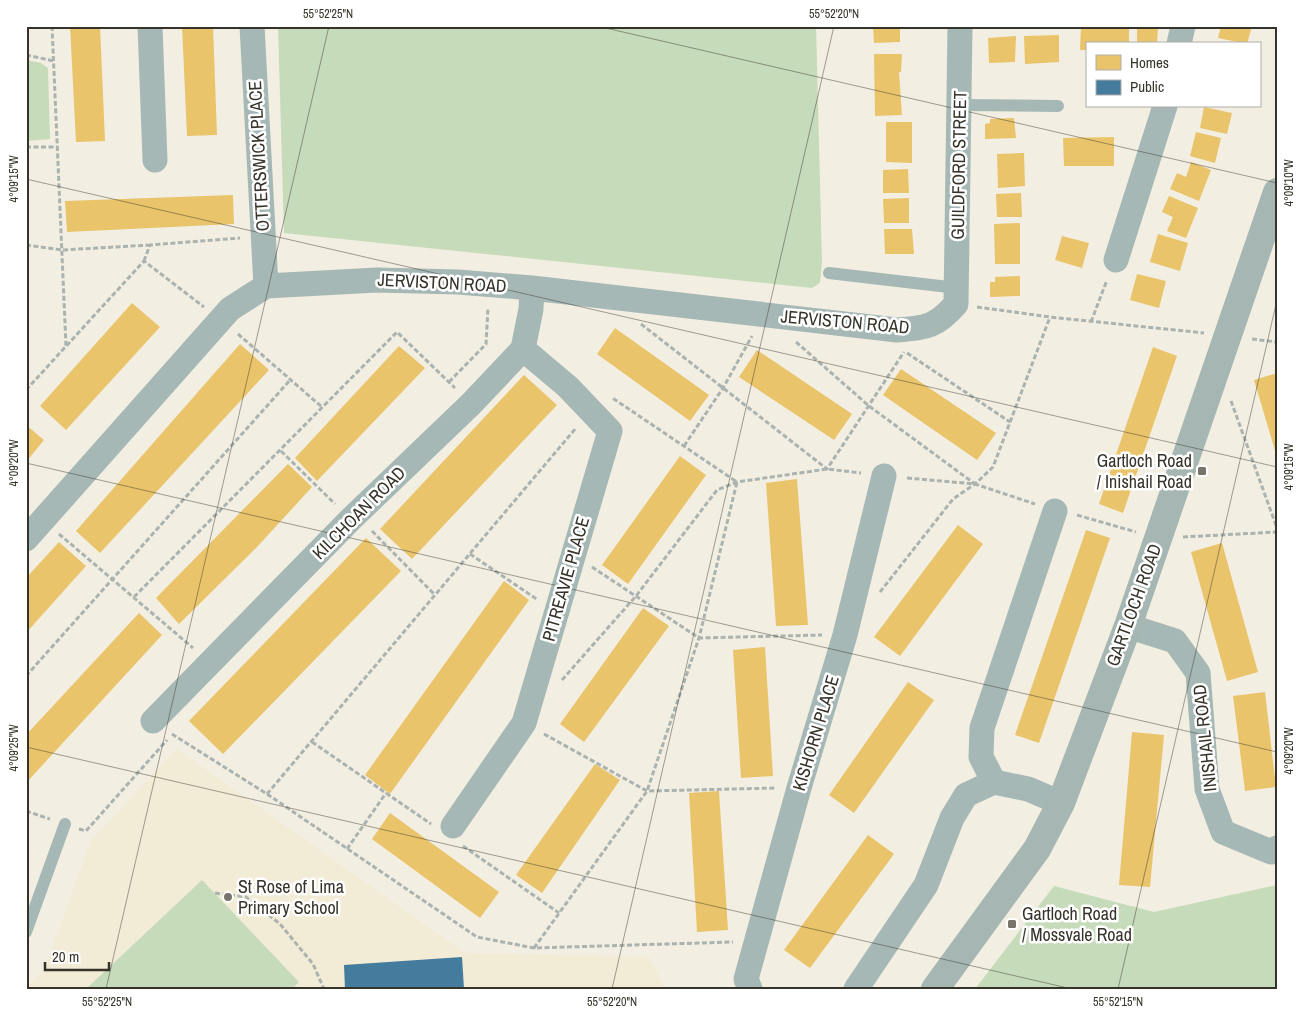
<svg xmlns="http://www.w3.org/2000/svg" width="1303" height="1015" font-family="'Archivo Narrow',sans-serif">
<style>
.built{fill:#f2ebd5}
.green{fill:#c6dbb9}
.homes{fill:#e9c46a}
.public{fill:#457b9d}
.lines{fill:none;stroke-linecap:round;stroke-linejoin:round}
.path{stroke:#aab3af;stroke-width:3;stroke-dasharray:5 2.5;stroke-linecap:butt}
.lane{stroke:#a6b8b5;stroke-width:12}
.street{stroke:#a6b8b5;stroke-width:25}
.secondary{stroke:#a6b7b3;stroke-width:28}
.ticks{fill:none;stroke:#36332a;stroke-width:1;stroke-opacity:0.45}
.poi-dot{fill:#78746a;stroke:#fff;stroke-width:2}
.labels{text-anchor:middle;stroke-width:5;stroke-linejoin:round;paint-order:stroke}
.street-label{font-size:18px;fill:#36332a;stroke:#fff}
.poi-label{font-size:18px;fill:#36332a;stroke:#fff;text-anchor:start}
.neatline{fill:none;stroke:#36332a;stroke-width:2}
.ticks-label{font-size:12px;text-anchor:middle;fill:#36332a}
</style>
<rect width="100%" height="100%" fill="#f3eee2"/>
<path class="built" d="M 177,749 L 465,953 L 649,957 L 665,989 L 26,989 L 46,966 L 91,840 Z"/>
<path class="green" d="M 278,26 L 816,26 L 822,261 L 820,283 L 812,288 L 284,233 Z
M 26,60 L 41,63 L 48,68 L 50,139 L 26,141 Z
M 202,880 L 299,982 L 292,989 L 86,989 Z
M 1277,885 L 1277,989 L 975,989 L 1054,886 L 1154,912 Z"/>
<path class="homes" d="M 70,26 L 100,26 L 105,141 L 76,142 Z
M 182,26 L 213,26 L 217,135 L 187,136 Z
M 873,26 L 900,26 L 900,42 L 874,43 Z
M 1081,26 L 1129,26 L 1129,44 L 1087,44 L 1087,50 L 1080,50 Z
M 1137,26 L 1158,26 L 1157,44 L 1137,44 Z
M 1221,26 L 1252,26 L 1247,44 L 1218,38 Z
M 1059,35 L 1059,62 L 1025,64 L 1024,36 Z
M 1016,36 L 1015,62 L 989,63 L 988,38 Z
M 874,54 L 902,54 L 901,72 L 899,72 L 902,115 L 875,116 Z
M 1204,107 L 1232,113 L 1227,134 L 1200,128 Z
M 1014,118 L 1016,138 L 985,139 L 985,124 L 990,123 L 990,119 Z
M 886,122 L 912,122 L 912,163 L 886,162 Z
M 1196,132 L 1221,138 L 1215,163 L 1190,156 Z
M 1114,137 L 1114,166 L 1064,166 L 1063,138 Z
M 1024,153 L 1025,186 L 998,188 L 997,154 Z
M 1191,162 L 1211,170 L 1199,201 L 1170,189 L 1177,173 L 1186,177 Z
M 908,169 L 909,193 L 883,193 L 883,170 Z
M 1021,193 L 1022,217 L 997,217 L 996,194 Z
M 233,195 L 234,224 L 67,232 L 65,201 Z
M 1169,196 L 1198,208 L 1186,238 L 1167,231 L 1173,217 L 1162,212 Z
M 909,198 L 909,223 L 884,223 L 883,199 Z
M 1020,223 L 1020,264 L 995,264 L 994,224 Z
M 884,229 L 912,229 L 914,254 L 885,254 Z
M 1158,234 L 1188,243 L 1180,271 L 1150,262 Z
M 1062,236 L 1089,243 L 1082,268 L 1055,260 Z
M 1137,274 L 1166,281 L 1159,308 L 1130,300 Z
M 1020,276 L 1020,296 L 990,297 L 990,282 L 995,282 L 995,277 Z
M 132,303 L 160,327 L 66,430 L 40,406 Z
M 615,328 L 709,395 L 690,421 L 597,354 Z
M 240,344 L 269,370 L 100,553 L 76,531 Z
M 399,346 L 425,368 L 317,481 L 295,458 Z
M 1153,347 L 1177,356 L 1123,513 L 1099,504 Z
M 757,350 L 852,414 L 834,440 L 739,377 Z
M 901,369 L 996,433 L 977,460 L 883,395 Z
M 1277,373 L 1277,454 L 1276,454 L 1254,380 Z
M 524,375 L 557,405 L 412,559 L 380,529 Z
M 26,425 L 44,440 L 26,462 Z
M 680,456 L 706,475 L 628,584 L 602,565 Z
M 288,464 L 312,487 L 257,547 L 179,624 L 156,598 Z
M 797,479 L 808,625 L 776,626 L 766,483 Z
M 958,525 L 983,544 L 900,656 L 874,637 Z
M 1086,530 L 1110,538 L 1039,743 L 1015,735 Z
M 366,538 L 401,571 L 223,754 L 189,721 Z
M 59,542 L 86,566 L 26,633 L 26,578 Z
M 1222,543 L 1258,672 L 1227,681 L 1191,552 Z
M 504,581 L 529,600 L 390,794 L 365,775 Z
M 643,608 L 669,626 L 584,742 L 560,724 Z
M 139,613 L 162,635 L 26,783 L 26,735 Z
M 765,647 L 773,776 L 741,778 L 733,650 Z
M 908,682 L 934,700 L 854,813 L 829,795 Z
M 1265,692 L 1276,787 L 1245,791 L 1233,696 Z
M 1132,732 L 1164,735 L 1150,887 L 1119,885 Z
M 595,764 L 620,780 L 542,893 L 516,875 Z
M 719,791 L 728,930 L 697,932 L 689,793 Z
M 390,813 L 499,892 L 480,918 L 372,839 Z
M 868,835 L 894,854 L 810,968 L 784,950 Z"/>
<path class="public" d="M 462,957 L 464,989 L 345,989 L 344,965 Z"/>
<g class="lines">
<path class="path" d="M 52,26 L 66,346
M 26,55 L 54,61
M 26,147 L 57,147
M 26,245 L 62,250 L 150,245
M 144,261 L 150,245 L 240,238
M 977,307 L 1050,317 L 1204,333
M 1091,322 L 1107,280
M 641,324 L 827,469 L 904,352
M 238,334 L 323,408
M 1252,339 L 1277,342
M 796,342 L 869,406 L 975,484
M 907,353 L 1010,422
M 449,382 L 486,344 L 488,308
M 26,390 L 144,261 L 204,307
M 1231,401 L 1277,528
M 684,446 L 723,388 L 752,336
M 281,451 L 335,504
M 907,478 L 975,484 L 1035,504
M 1077,515 L 1136,532
M 372,531 L 435,595
M 59,534 L 193,648
M 1183,537 L 1277,532
M 470,554 L 538,600
M 592,567 L 699,638 L 822,635
M 880,592 L 953,499 L 975,484 L 993,467 L 1050,317
M 134,597 L 397,332 L 455,388
M 26,676 L 291,379
M 562,680 L 636,596 L 717,490 L 737,482 L 827,469 L 861,473
M 172,734 L 267,794 L 477,937 L 534,948 L 733,942
M 544,734 L 647,791 L 776,788
M 312,742 L 431,824
M 267,794 L 576,428
M 26,811 L 50,819
M 79,829 L 86,831 L 167,740
M 463,846 L 559,913
M 347,849 L 386,793
M 215,893 L 246,897 L 280,924 L 313,964 L 324,989
M 534,948 L 647,791 L 699,638 L 737,482 L 611,397"/>
<path class="lane" d="M 961,105 L 1058,106
M 829,273 L 957,288
M 26,932 L 65,824"/>
<path class="street" d="M 150,26 L 155,160
M 252,26 L 266,286
M 1179,44 L 1183,26
M 1116,260 L 1165,106
M 26,539 L 230,309 L 266,286 L 377,280 L 458,282 L 532,288 L 897,330 C 927,328 937,326 956,304 L 960,26
M 1128,626 L 1175,641 L 1198,673 L 1207,789 L 1223,832 L 1271,852 L 1277,848
M 153,721 L 351,519 L 471,404 L 523,349 L 531,309 L 532,288
M 994,782 L 981,757 L 982,728 L 1055,511
M 453,826 L 524,723 L 610,431 L 568,387 L 523,349
M 750,989 L 746,979 L 799,788 L 845,635 L 884,476
M 856,989 L 926,885 L 952,818 L 966,795 L 994,782 L 1028,789 L 1061,803"/>
<path class="secondary" d="M 935,989 L 1037,849 L 1061,803 L 1128,626 L 1277,192"/>
</g>
<path class="ticks" d="M 597,26 L 1277,183M 26,179 L 1277,467M 26,463 L 1277,752M 26,747 L 1072,989M 106,989 L 329,26M 612,989 L 834,26M 1118,989 L 1277,300"/>
<g class="poi-dot">
<rect x="1197" y="466" width="10" height="10" rx="2.5"/>
<circle cx="228" cy="897" r="5"/>
<rect x="1007" y="919" width="10" height="10" rx="2.5"/>
</g>
<g class="labels">
<g class="street-label">
<text transform="translate(259 156) rotate(-93)" y="6">OTTERSWICK PLACE</text>
<text transform="translate(959 165) rotate(-89)" y="6">GUILDFORD STREET</text>
<text transform="translate(442 283) rotate(3)" y="6">JERVISTON ROAD</text>
<text transform="translate(845 322) rotate(5)" y="6">JERVISTON ROAD</text>
<text transform="translate(359 513) rotate(-45)" y="6">KILCHOAN ROAD</text>
<text transform="translate(566 579) rotate(-74)" y="6">PITREAVIE PLACE</text>
<text transform="translate(1134 605) rotate(-70)" y="6">GARTLOCH ROAD</text>
<text transform="translate(816 733) rotate(-73)" y="6">KISHORN PLACE</text>
<text transform="translate(1205 738) rotate(-96)" y="6">INISHAIL ROAD</text>
</g>
<g class="poi-label">
<text x="1192" y="467" text-anchor="end">Gartloch Road<tspan x="1192" dy="21">/ Inishail Road</tspan></text>
<text x="238" y="893">St Rose of Lima<tspan x="238" dy="21">Primary School</tspan></text>
<text x="1022" y="920">Gartloch Road<tspan x="1022" dy="21">/ Mossvale Road</tspan></text>
</g>
</g>
<rect width="1303" height="1015" fill="none" stroke="#ffffff" stroke-width="55"/>
<rect x="1086" y="42" width="175" height="65" fill="#ffffff" stroke="#afadaa"/>
<rect x="1096" y="55" width="25" height="15" fill="#e9c46a" stroke="#afadaa"/>
<text x="1130" y="68" font-size="15" fill="#36332a">Homes</text>
<rect x="1096" y="80" width="25" height="15" fill="#457b9d" stroke="#afadaa"/>
<text x="1130" y="92" font-size="15" fill="#36332a">Public</text>
<path d="M45 962v8h64v-8" fill="none" stroke="#36332a" stroke-width="2.5"/>
<text x="52" y="962" font-size="15" fill="#36332a" stroke="#ffffff" stroke-width="4" paint-order="stroke">20 m</text>
<rect x="28" y="28" width="1248" height="960" class="neatline"/>
<g class="ticks-label">
<text x="328" y="18">55°52'25"N</text>
<text x="834" y="18">55°52'20"N</text>
<text transform="translate(14 179) rotate(-90)" y="4">4°09'15"W</text>
<text transform="translate(1289 183) rotate(-90)" y="4">4°09'10"W</text>
<text transform="translate(14 463) rotate(-90)" y="4">4°09'20"W</text>
<text transform="translate(1289 467) rotate(-90)" y="4">4°09'15"W</text>
<text transform="translate(14 748) rotate(-90)" y="4">4°09'25"W</text>
<text transform="translate(1289 751) rotate(-90)" y="4">4°09'20"W</text>
<text x="107" y="1006">55°52'25"N</text>
<text x="612" y="1006">55°52'20"N</text>
<text x="1118" y="1006">55°52'15"N</text>
</g>
</svg>
